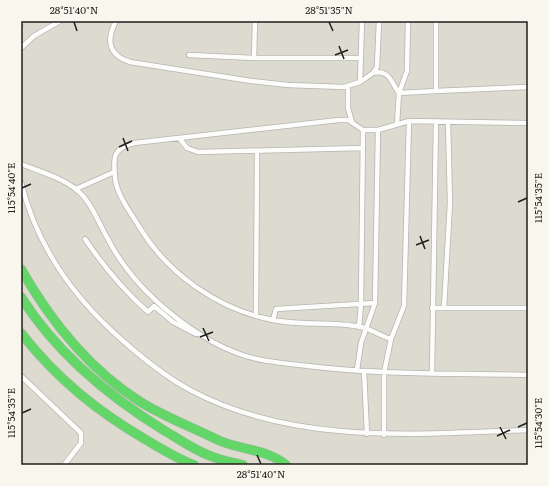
<svg xmlns="http://www.w3.org/2000/svg" width="549" height="486" font-family="Literata,serif">
<style>
.built{fill:#dddbd0}
.lines{fill:none;stroke-linecap:round;stroke-linejoin:round}
.lane-casing{stroke:#b4b4b0;stroke-width:6}
.fast-casing{stroke:#b4b4b0;stroke-width:10}
.lane{stroke:#fcfcfb;stroke-width:4.5}
.fast{stroke:#63d668;stroke-width:9}
.ticks{fill:none;stroke:#201f1c;stroke-width:1.5}
.neatline{fill:none;stroke:#201f1c;stroke-width:1.5}
.ticks-label{font-size:10px;text-anchor:middle;fill:#201f1c}
</style>
<rect width="100%" height="100%" fill="#e8e8e3"/>
<path class="built" d="M 21,21 L 528,21 L 528,465 L 21,465 Z"/>
<g class="lines">
<g class="lane-casing">
<path id="lane" d="M 116,21 C 106,40 108,55 130,62 L 251,81 L 288,85 L 344,87 L 360,82 L 362,21
M 255,21 L 254,58 L 360,58
M 436,21 L 436,91 L 528,87
M 21,24 L 22,21
M 21,48 L 34,36 L 60,21
M 189,55 L 254,58
M 373,73 C 390,69 391,83 399,93 L 436,91
M 360,82 L 373,73 L 377,67 L 379,21
M 348,87 L 348,108 L 352,122
M 409,121 L 528,123
M 397,124 L 399,93 L 407,71 L 408,21
M 378,130 L 363,130 L 348,120 L 339,120 L 134,143 C 113,148 113,157 115,177 C 116,194 131,213 140,228 C 168,274 219,310 273,320 C 301,326 333,321 361,327 C 371,329 381,336 391,339
M 180,139 L 187,148 L 198,152 L 363,148
M 21,164 C 39,171 63,178 78,191 C 92,203 99,224 108,239 C 117,257 130,274 143,288 C 168,314 204,341 237,353 C 260,362 284,363 308,366 C 381,375 455,373 528,375
M 21,182 C 35,240 68,290 112,331 C 136,353 163,376 192,391 C 295,445 415,434 528,430
M 76,189 L 114,172
M 85,239 C 104,267 123,290 148,312 L 154,306 L 173,322 L 196,334
M 432,308 L 528,308
M 444,308 L 450,203 L 448,122
M 256,315 L 257,151
M 273,320 L 276,309 L 375,303
M 359,327 L 361,304 L 363,130
M 357,370 L 361,343 L 375,303 L 378,130 L 409,121 L 404,306 L 391,339 L 384,373 L 384,435
M 364,371 L 367,434
M 432,373 L 436,121
M 21,376 L 81,433 L 81,443 L 64,465"/>
</g>
<g class="fast-casing">
<path id="fast" d="M 21,269 C 50,320 89,369 139,401 C 164,417 192,427 218,440 C 240,450 267,449 286,465
M 21,297 C 57,354 108,396 165,431 C 179,439 193,449 208,455 C 219,460 231,462 243,465
M 21,333 C 57,379 98,412 148,441 C 163,450 178,459 194,465"/>
</g>
<use href="#lane" class="lane"/>
<use href="#fast" class="fast"/>
</g>
<path class="ticks" d="M 74,22 L 77,31M 329,22 L 333,31M 339,46 L 344,59M 335,55 L 348,50M 123,138 L 128,151M 119,147 L 132,141M 22,188 L 31,184M 518,202 L 527,198M 420,236 L 425,249M 416,245 L 429,240M 203,328 L 209,341M 200,337 L 213,332M 22,413 L 31,409M 500,427 L 506,439M 518,427 L 527,423M 497,436 L 510,430M 257,455 L 261,464"/>
<rect width="549" height="486" fill="none" stroke="#f9f6ed" stroke-width="44"/>
<rect x="22" y="22" width="505" height="442" class="neatline"/>
<g class="ticks-label">
<text x="74" y="14">28°51'40"N</text>
<text x="329" y="14">28°51'35"N</text>
<text transform="translate(11 188) rotate(-90)" y="4">115°54'40"E</text>
<text transform="translate(538 198) rotate(-90)" y="4">115°54'35"E</text>
<text transform="translate(11 413) rotate(-90)" y="4">115°54'35"E</text>
<text transform="translate(538 423) rotate(-90)" y="4">115°54'30"E</text>
<text x="261" y="478">28°51'40"N</text>
</g>
</svg>
